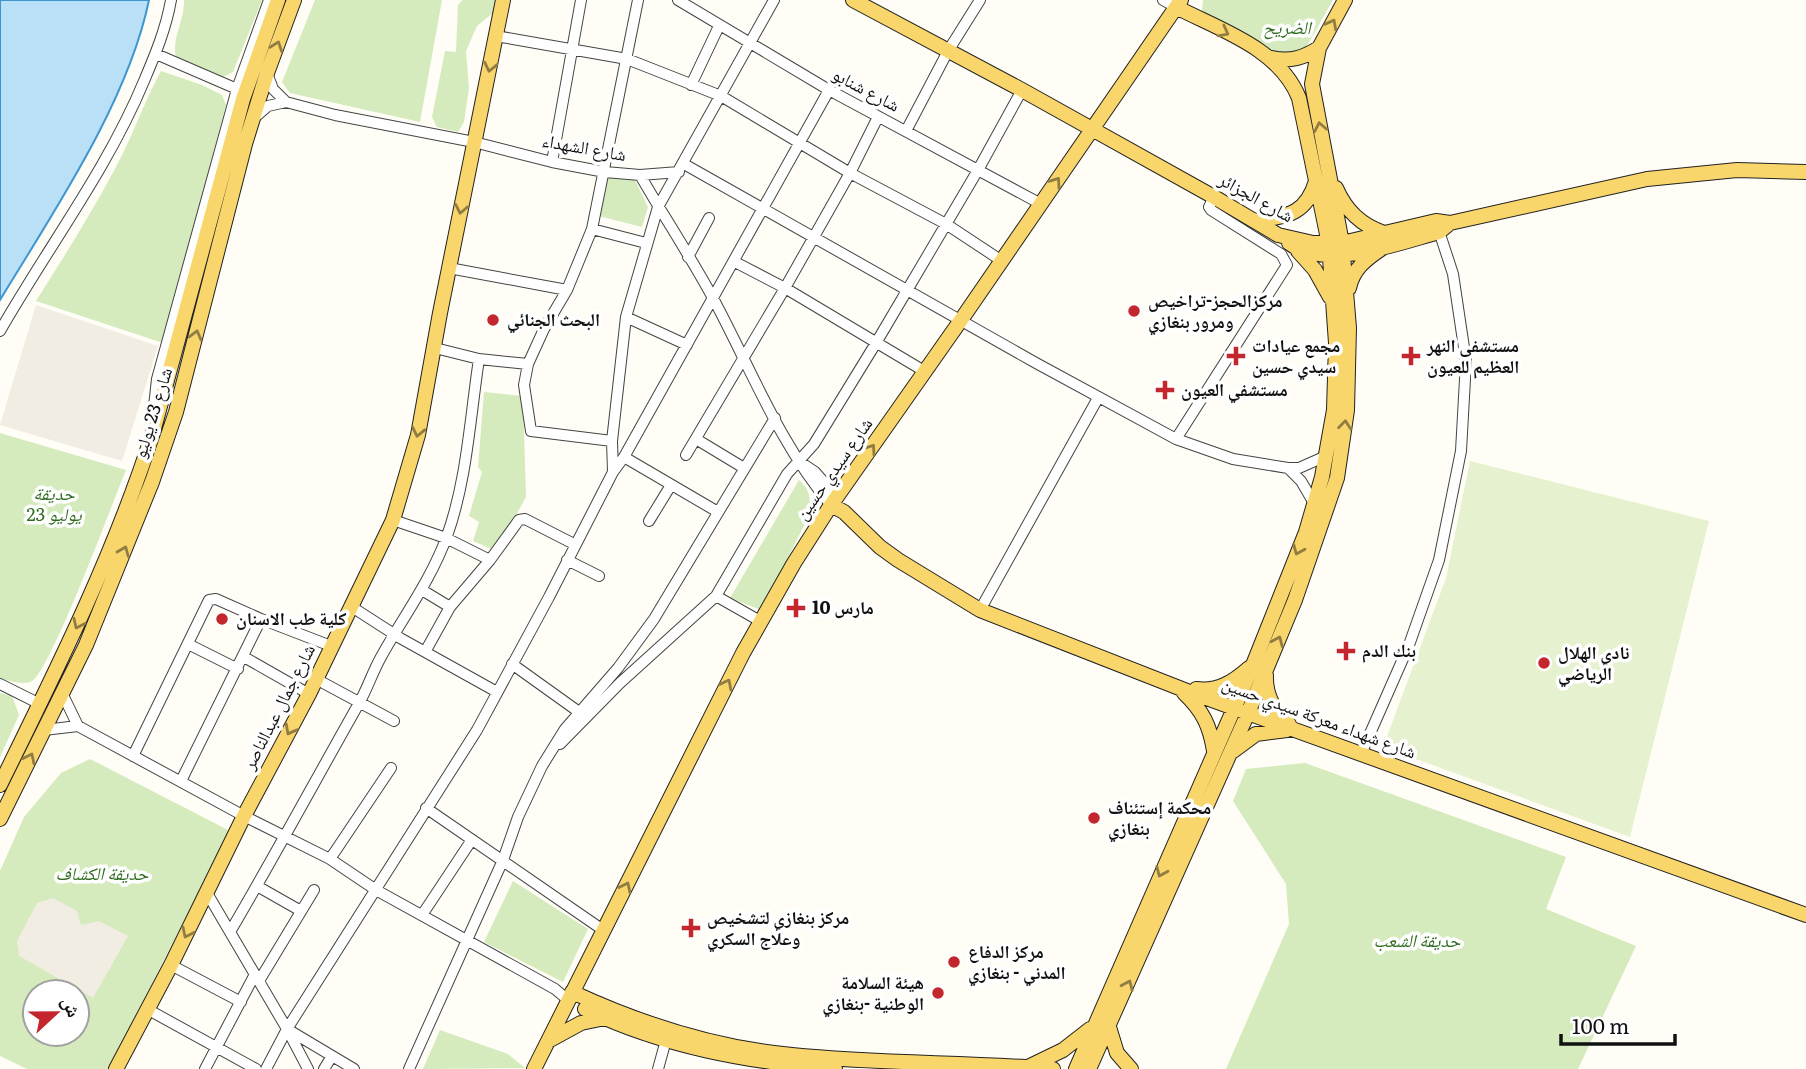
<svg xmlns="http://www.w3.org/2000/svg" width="1806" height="1069" font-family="Literata,'Noto Naskh Arabic',serif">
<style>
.green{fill:#d5ebbd;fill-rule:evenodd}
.pitch{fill:#e6f2cf}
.plaza{fill:#f1ede2}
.water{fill:#b9e0f7;stroke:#3f96cf;stroke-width:2}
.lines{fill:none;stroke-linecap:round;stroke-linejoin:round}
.minor-casing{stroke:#444;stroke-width:12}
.major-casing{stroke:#222;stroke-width:16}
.minor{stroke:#fff;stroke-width:10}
.major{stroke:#f9d66b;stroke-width:14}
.oneway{stroke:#917d42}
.poi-dot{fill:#c4262e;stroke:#fff;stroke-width:2.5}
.labels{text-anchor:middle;stroke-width:7;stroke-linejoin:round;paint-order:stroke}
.park-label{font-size:18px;font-style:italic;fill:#2f6b1f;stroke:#fff}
.street-label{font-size:18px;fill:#111;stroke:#fff}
.poi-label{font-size:18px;font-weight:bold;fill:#111;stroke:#fff;text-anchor:start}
</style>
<rect width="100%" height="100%" fill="#fffdf5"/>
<path class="green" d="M 184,0 L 262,0 L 233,72 L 223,77 L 176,58 C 171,39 185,20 184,0 Z
M 315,0 L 442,0 L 420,122 L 290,93 L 282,82 Z
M 462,0 L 495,0 L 493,13 L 477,26 L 466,51 L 469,88 L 464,122 L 458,132 L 437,127 L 432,117 L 445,51 L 456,52 L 458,5 Z
M 1203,0 L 1333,0 L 1303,53 L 1285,57 L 1202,12 Z
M 161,71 L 202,85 L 222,95 L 226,105 L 163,343 L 36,301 C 64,257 92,212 117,165 C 133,135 144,102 161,71 Z
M 608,170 L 634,178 L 648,207 L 642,227 L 595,215 Z
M 484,392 L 523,396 L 526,497 L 496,551 L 473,541 L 479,522 L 469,516 L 482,472 L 478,467 Z
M 0,433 L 126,470 C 113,501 51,670 32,681 C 23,686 9,680 0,679 Z
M 799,480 C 812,491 811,503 808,518 L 761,610 L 730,598 Z
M 0,693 L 12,696 L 19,715 L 0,757 Z
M 90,759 L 230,831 L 108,1069 L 27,1069 L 0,1056 L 0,871 L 24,817 L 61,773 ZM 35,992 L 77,992 L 77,1034 L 35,1034 Z
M 1305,763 L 1566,857 L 1546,909 L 1636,946 L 1578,1069 L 1226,1069 L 1289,924 L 1286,884 L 1233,801 L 1246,769 Z
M 513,881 L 588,929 L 563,982 L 484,942 Z
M 440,1030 L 508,1054 L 525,1068 L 423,1069 Z"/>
<path class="pitch" d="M 1470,461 L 1709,521 L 1630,837 L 1383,747 L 1446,578 Z"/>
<path class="plaza" d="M 36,305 L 158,346 L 122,461 L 0,425 Z
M 53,898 L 77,911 L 81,925 L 99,921 L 128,936 L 93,998 L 19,956 L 17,941 L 37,903 Z"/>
<path class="water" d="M 0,0 L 149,0 C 128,102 54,211 0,300 Z"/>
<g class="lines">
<g class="minor-casing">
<path id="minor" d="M 678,0 L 829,90 L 1041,204
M 1163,0 L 1176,7
M 496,36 L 627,59 L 721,96 L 850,173 L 946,224 L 1002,261
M 156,54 L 237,89 L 269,0
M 267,73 L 273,89 L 286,102
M 691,85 L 719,26
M 253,119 L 268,106 L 286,102 L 335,115 L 474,142 L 552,162 L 605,172 L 640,175 C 664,217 691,257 714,300 C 751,369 780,445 831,505
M 906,131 L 948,51 L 980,0
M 552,162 L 581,0
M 684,164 L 1036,363 L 1176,439 L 1233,459 L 1288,468 L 1299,468 L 1326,456
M 640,175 L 679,172
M 592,229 L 646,243
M 688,257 L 709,218
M 735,262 L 785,288 L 924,371
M 449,268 L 567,290
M 626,317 L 687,345
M 0,331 C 48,247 107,170 144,81 C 155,55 166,29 171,0
M 435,348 L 479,359 L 528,364
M 152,425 L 157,379 L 237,89
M 696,439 L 744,468
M 1176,439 L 1287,265 L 1281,254 L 1211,210 L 1209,207 L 1214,197
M 612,441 L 531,431 L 524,385 L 528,364 L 544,329 L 567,290 L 592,229 L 638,0
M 686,455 L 785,288 L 850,173 L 878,117
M 624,457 L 718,512
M 803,464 L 815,472 L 837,497
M 1288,468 L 1301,481 L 1315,505
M 613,472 L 624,457 L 829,90
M 393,520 L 446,538 L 490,560
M 649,521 L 671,485
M 567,560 L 599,576
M 422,590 L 450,607
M 352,607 L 400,638 L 497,692
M 980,610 L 1098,398
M 760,621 L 716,596 L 787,474 L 814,444 L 876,343 L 978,170 L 1022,90
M 188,644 L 238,669
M 425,652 L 450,607 L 490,560 L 519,520 L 525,519 L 574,544
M 244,657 L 309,694
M 512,664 L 579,712
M 316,679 L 394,721
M 0,684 L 40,704
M 62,693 L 78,726
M 44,730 L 78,726 L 244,816 L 330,859 L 376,890 L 555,989 L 568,1000
M 560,744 L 620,683 L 716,596
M 1361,754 L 1409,645 L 1439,560 L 1461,451 L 1466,361 L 1453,274 L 1437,225
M 133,756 L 209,600 L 216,599 L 261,619
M 181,781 L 261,619 L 331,646
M 426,808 L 603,930
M 330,859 L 391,768
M 257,886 L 301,911
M 207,893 L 287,1029 L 308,1069
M 422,915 L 471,841
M 230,932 C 274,857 315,781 358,705 C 367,690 372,673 381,657 C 403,617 431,580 447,536 C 467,480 470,418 479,359
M 171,965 L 241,1002
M 259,981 L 314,890
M 147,1009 L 256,1069
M 287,1029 L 354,1069
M 205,1069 L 255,974
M 266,1069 L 287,1029 L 477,730 L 549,597 L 613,472 L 612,441 L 626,317 L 658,207 L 774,0
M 324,1069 L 332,1056
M 409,1069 L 503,860 L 518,817 L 542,766 L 565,729 L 618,668 L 654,619 L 775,418
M 658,1069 L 666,1040"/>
</g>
<g class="major-casing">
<path id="major" d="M 853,0 L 1022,90 L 1214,197 L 1278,235 L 1313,243 L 1342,243 L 1436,221 L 1450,223 L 1647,179 L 1737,170 L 1806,172
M 1272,58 C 1290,62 1303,58 1319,48
M 1336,188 C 1346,211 1361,225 1384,233
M 1255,221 C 1287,216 1306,215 1316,181
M 1289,243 C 1326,271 1398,243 1439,232 L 1450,223
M 1298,251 L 1315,270 L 1330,297
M 1349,288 C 1353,269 1366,259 1381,249
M 831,505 L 844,512 L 880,547 L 898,560 L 980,610 L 1187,691 L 1806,915
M 1266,675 C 1265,696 1274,711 1289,724
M 1196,689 C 1218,692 1233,682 1249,668
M 1184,693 C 1203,711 1210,726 1214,751
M 1233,751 L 1256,734 L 1287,730
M 0,785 C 56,671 113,557 152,436 L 243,99 L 278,0
M 0,819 L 86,645 L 152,482 L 176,412 L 245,144 L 267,73 L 294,0
M 572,992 C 641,1024 715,1048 792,1055 C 879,1064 966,1062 1053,1069
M 585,1009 C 664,1047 749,1062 835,1069
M 1109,1027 L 1117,1053 L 1131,1069
M 548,1041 L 581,1023 L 605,1018
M 1030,1066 L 1063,1050 L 1090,1029
M 116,1069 L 171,965 L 244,816 L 309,694 L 393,520 L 418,435 L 440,313 L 503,0
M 534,1069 L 743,653 L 794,563 L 831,505 L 961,320 L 1181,0
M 1076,1069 L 1253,665 L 1306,532 L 1322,477 L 1334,410 L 1336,343 L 1329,244 L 1299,98 C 1279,48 1220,30 1176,7
M 1089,1069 L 1248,713 L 1295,600 L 1337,478 L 1347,410 L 1349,328 L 1342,243 L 1312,84 L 1319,48 L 1345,0"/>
</g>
<use href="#minor" class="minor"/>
<use href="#major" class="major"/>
</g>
<defs><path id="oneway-chevron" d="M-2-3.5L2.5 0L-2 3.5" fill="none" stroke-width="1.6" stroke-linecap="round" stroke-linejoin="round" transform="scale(1.75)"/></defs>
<g class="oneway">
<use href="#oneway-chevron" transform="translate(1332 24) rotate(-62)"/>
<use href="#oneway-chevron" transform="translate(1224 32) rotate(28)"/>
<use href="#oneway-chevron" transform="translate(277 46) rotate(-70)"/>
<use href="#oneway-chevron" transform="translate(490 67) rotate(102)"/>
<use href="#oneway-chevron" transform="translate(1320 127) rotate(-101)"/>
<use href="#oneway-chevron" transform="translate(1056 182) rotate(-55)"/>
<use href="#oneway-chevron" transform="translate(461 209) rotate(101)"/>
<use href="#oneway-chevron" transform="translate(196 335) rotate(-75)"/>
<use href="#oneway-chevron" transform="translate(1345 425) rotate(-84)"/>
<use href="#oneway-chevron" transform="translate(418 432) rotate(102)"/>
<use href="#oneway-chevron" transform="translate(871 449) rotate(-55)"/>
<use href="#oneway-chevron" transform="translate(1298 550) rotate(113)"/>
<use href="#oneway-chevron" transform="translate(124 551) rotate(-68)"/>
<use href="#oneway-chevron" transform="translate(78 624) rotate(115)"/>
<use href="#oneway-chevron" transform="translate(1278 641) rotate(-67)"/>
<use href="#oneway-chevron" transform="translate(727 684) rotate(-63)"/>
<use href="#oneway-chevron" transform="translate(290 730) rotate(118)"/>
<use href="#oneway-chevron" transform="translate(30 758) rotate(-64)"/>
<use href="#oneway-chevron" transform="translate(1161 872) rotate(114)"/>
<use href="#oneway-chevron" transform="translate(626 887) rotate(-64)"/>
<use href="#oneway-chevron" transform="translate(187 933) rotate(116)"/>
<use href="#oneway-chevron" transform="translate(1128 985) rotate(-66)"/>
</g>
<g class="poi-dot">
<circle cx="1134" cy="311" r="7"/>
<circle cx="493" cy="320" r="7"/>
<path d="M1232.5 345.5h7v7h7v7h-7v7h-7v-7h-7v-7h7z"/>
<path d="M1407.5 345.5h7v7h7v7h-7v7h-7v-7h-7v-7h7z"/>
<path d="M1161.5 379.5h7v7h7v7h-7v7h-7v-7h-7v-7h7z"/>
<path d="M792.5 597.5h7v7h7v7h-7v7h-7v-7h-7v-7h7z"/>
<circle cx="222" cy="619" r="7"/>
<path d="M1342.5 640.5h7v7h7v7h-7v7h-7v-7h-7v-7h7z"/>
<circle cx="1544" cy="663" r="7"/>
<circle cx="1094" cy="818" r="7"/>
<path d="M687.5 917.5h7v7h7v7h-7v7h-7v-7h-7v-7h7z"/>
<circle cx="954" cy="962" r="7"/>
<circle cx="938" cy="993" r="7"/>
</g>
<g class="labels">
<g class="park-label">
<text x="1287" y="34">الضريح</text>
<text x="54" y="500">حديقة<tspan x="54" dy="21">23 يوليو</tspan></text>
<text x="102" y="880">حديقة الكشاف</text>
<text x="1417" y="947">حديقة الشعب</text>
</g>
<g class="street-label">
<text transform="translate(866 90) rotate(28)" y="6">شارع شنابو</text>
<text transform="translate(584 148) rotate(10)" y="6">شارع الشهداء</text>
<text transform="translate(1256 198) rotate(29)" y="6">شارع الجزائر</text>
<text transform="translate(153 413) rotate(-73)" y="6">شارع 23 يوليو</text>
<text transform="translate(834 469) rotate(-55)" y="6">شارع سيدي حسين</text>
<text transform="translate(279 707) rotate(-63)" y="6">شارع جمال عبدالناصر</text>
<text transform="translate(1319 718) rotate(20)" y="6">شارع شهداء معركة سيدي حسين</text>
</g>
<g class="poi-label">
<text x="1148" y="307">مركزالحجز-تراخيص<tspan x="1148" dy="21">ومرور بنغازي</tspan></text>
<text x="507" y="326">البحث الجنائي</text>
<text x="1252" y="352">مجمع عيادات<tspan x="1252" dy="21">سيدي حسين</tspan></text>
<text x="1427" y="352">مستشفى النهر<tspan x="1427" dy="21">العظيم للعيون</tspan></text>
<text x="1181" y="396">مستشفي العيون</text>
<text x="812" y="614">10 مارس</text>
<text x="236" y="625">كلية طب الاسنان</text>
<text x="1362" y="657">بنك الدم</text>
<text x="1558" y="659">نادي الهلال<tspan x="1558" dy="21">الرياضي</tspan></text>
<text x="1108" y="814">محكمة إستئناف<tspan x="1108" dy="21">بنغازي</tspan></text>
<text x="707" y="924">مركز بنغازي لتشخيص<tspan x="707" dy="21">وعلاج السكري</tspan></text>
<text x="968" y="958">مركز الدفاع<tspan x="968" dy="21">المدني - بنغازي</tspan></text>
<text x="924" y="989" text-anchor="end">هيئة السلامة<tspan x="924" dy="21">الوطنية -بنغازي</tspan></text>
</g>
</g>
<g transform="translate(56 1013) rotate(68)"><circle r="33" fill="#ffffff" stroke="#a0a0a0" stroke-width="2"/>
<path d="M0-5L12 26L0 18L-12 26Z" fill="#c4262e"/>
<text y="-10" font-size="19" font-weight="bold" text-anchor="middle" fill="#111111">ش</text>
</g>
<path d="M1561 1034v10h114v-10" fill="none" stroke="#111111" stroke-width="3.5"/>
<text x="1572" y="1034" font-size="21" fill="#111111" stroke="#ffffff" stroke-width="5" paint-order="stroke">100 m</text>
</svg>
